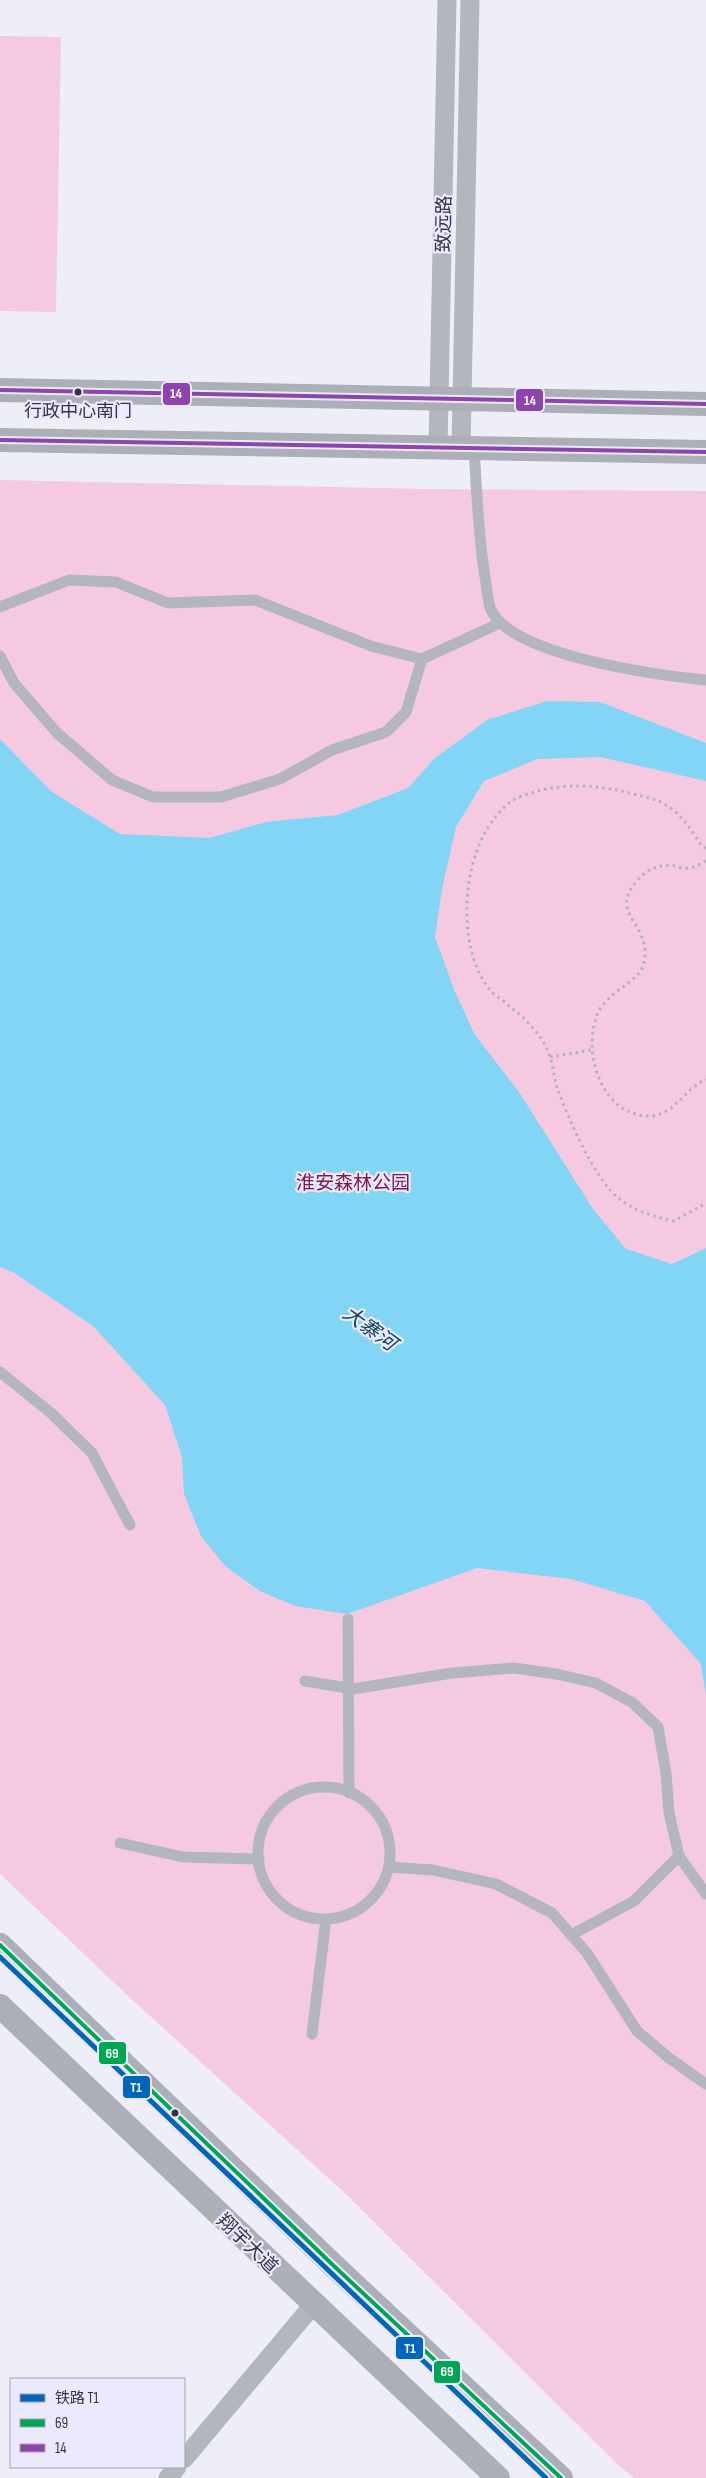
<svg xmlns="http://www.w3.org/2000/svg" width="706" height="2478" font-family="'Sofia Sans Condensed','Noto Sans SC',sans-serif">
<style>
.green{fill:#f5cae0}
.water{fill:#82d5f5}
.lines{fill:none;stroke-linecap:round;stroke-linejoin:round}
.path{stroke:#b2b3ba;stroke-width:3;stroke-dasharray:2.5 4;stroke-linecap:butt}
.pedestrian{stroke:#b3b6bc;stroke-width:11}
.tertiary{stroke:#b3b6bc;stroke-width:19}
.primary{stroke:#adafb7;stroke-width:24}
.bus-1-casing{stroke:#eae9fe;stroke-width:8}
.bus-2-casing{stroke:#eae9fe;stroke-width:8}
.bus-1{stroke:#00a651;stroke-width:4}
.bus-2{stroke:#8e44ad;stroke-width:4}
.rail-1-casing{stroke:#eae9fe;stroke-width:9}
.rail-1{stroke:#0065bd;stroke-width:5}
.bus-dot{fill:#363442;stroke:#eae9fe;stroke-width:2}
.labels{text-anchor:middle;stroke-width:4.5;stroke-linejoin:round;paint-order:stroke}
.bus-label{font-size:18px;fill:#363442;stroke:#eae9fe}
.street-label{font-size:19px;fill:#363442;stroke:#eae9fe}
.park-label{font-size:19px;fill:#82164f;stroke:#eae9fe}
.water-label{font-size:20px;font-style:italic;fill:#134657;stroke:#eae9fe}
.line-badge{stroke:#eae9fe;stroke-width:2}
.badge-label{font-size:14px;text-anchor:middle;font-weight:bold;fill:#fff}
</style>
<rect width="100%" height="100%" fill="#eeeef9"/>
<path class="green" d="M 0,36 L 61,37 L 56,312 L 0,311 Z
M 0,480 L 426,489 L 706,491 L 706,2478 L 634,2478 L 616,2463 L 346,2194 L 127,1995 L 0,1874 Z"/>
<path class="water" d="M 547,701 L 600,702 L 706,743 L 706,781 L 600,757 L 538,759 L 484,781 L 456,827 L 442,889 L 435,937 L 455,992 L 475,1035 L 519,1092 L 593,1209 L 626,1249 L 672,1264 L 706,1248 L 706,1696 L 701,1664 L 645,1601 L 571,1579 L 477,1568 L 347,1614 L 295,1606 L 260,1591 L 225,1566 L 201,1536 L 184,1494 L 182,1457 L 165,1405 L 93,1326 L 14,1273 L 0,1267 L 0,739 L 52,792 L 120,834 L 210,838 L 266,822 L 338,815 L 408,788 L 435,758 L 487,720 Z"/>
<g class="lines">
<path class="path" d="M 706,848 L 703,847 C 692,832 682,814 666,805 C 659,800 649,798 641,796 C 605,786 573,782 537,791 C 528,794 516,797 509,803 C 474,832 463,887 468,931 C 470,951 477,975 491,991 C 495,996 503,1000 508,1005 C 526,1019 543,1035 550,1057 C 554,1068 554,1080 558,1090 C 569,1120 596,1183 622,1201 C 638,1212 655,1217 674,1221 L 706,1203
M 706,861 C 701,863 694,868 689,868 C 684,869 678,867 674,866 C 658,864 647,869 637,881 C 607,915 653,924 644,963 C 638,985 608,989 597,1015 C 582,1053 602,1117 650,1116 C 676,1115 685,1087 706,1080
M 550,1057 L 591,1050"/>
<path class="pedestrian" d="M 474,449 C 477,492 478,535 485,577 C 487,587 487,598 490,607 C 505,655 661,676 706,680
M 0,607 L 69,580 L 116,582 L 168,603 L 255,600 L 371,646 L 422,659 L 500,623
M 0,656 L 14,683 L 57,733 L 112,780 L 153,797 L 221,797 L 280,779 L 332,750 L 386,732 L 406,712 L 422,659
M 0,1372 L 51,1413 L 92,1453 L 130,1525
M 348,1619 L 349,1793
M 305,1681 L 353,1689 L 452,1673 L 514,1668 L 556,1674 L 596,1683 L 633,1703 L 658,1727 L 666,1773 L 669,1813 L 679,1856 L 706,1894
M258 1853a66 66 0 1 1 132 0a66 66 0 1 1-132 0Z
M 120,1843 L 183,1857 L 259,1859
M 389,1867 L 433,1870 L 496,1884 L 552,1913 L 587,1953 L 637,2031 L 669,2058 L 706,2084
M 571,1935 L 634,1901 L 679,1856
M 312,2034 L 326,1919"/>
<path class="tertiary" d="M 438,448 L 447,0
M 461,449 L 470,0
M 184,2459 L 313,2305
M 168,2478 L 177,2467"/>
<path class="primary" d="M 0,390 L 706,404
M 0,440 L 706,452
M 0,1945 L 335,2267 L 561,2478
M 0,2006 L 498,2478"/>
<g class="bus-1-casing">
<path id="bus-1" d="M 0,1945 L 335,2267 L 561,2478"/>
</g>
<g class="bus-2-casing">
<path id="bus-2" d="M 0,390 L 706,404
M 0,440 L 706,452"/>
</g>
<use href="#bus-1" class="bus-1"/>
<use href="#bus-2" class="bus-2"/>
<g class="rail-1-casing">
<path id="rail-1" d="M 0,1957 L 546,2478"/>
</g>
<use href="#rail-1" class="rail-1"/>
</g>
<g class="bus-dot">
<circle cx="78" cy="392" r="4.5"/>
<circle cx="175" cy="2113" r="4.5"/>
</g>
<g class="labels">
<g class="bus-label">
<text x="78" y="417">行政中心南门</text>
</g>
<g class="street-label">
<text transform="translate(443 224) rotate(-89)" y="7">致远路</text>
<text transform="translate(248 2243) rotate(44)" y="7">翔宇大道</text>
</g>
<g class="park-label">
<text x="353" y="1189">淮安森林公园</text>
</g>
<g class="water-label">
<text transform="translate(370 1328) rotate(36)" y="7">大寨河</text>
</g>
</g>
<g class="line-badge">
<rect x="162" y="382" width="29" height="24" rx="5" fill="#8e44ad"/>
<rect x="515" y="388" width="29" height="24" rx="5" fill="#8e44ad"/>
<rect x="98" y="2041" width="29" height="24" rx="5" fill="#00a651"/>
<rect x="122" y="2075" width="29" height="24" rx="5" fill="#0065bd"/>
<rect x="395" y="2336" width="29" height="24" rx="5" fill="#0065bd"/>
<rect x="433" y="2360" width="28" height="24" rx="5" fill="#00a651"/>
</g>
<g class="badge-label">
<text x="176" y="398">14</text>
<text x="530" y="405">14</text>
<text x="112" y="2058">69</text>
<text x="136" y="2092">T1</text>
<text x="410" y="2353">T1</text>
<text x="447" y="2376">69</text>
</g>
<rect x="10" y="2378" width="175" height="90" fill="#eae9fe" stroke="#a2a1b3"/>
<rect x="20" y="2394" width="25" height="8" fill="#0065bd" stroke="#a2a1b3"/>
<text x="55" y="2403" font-size="15" fill="#363442">铁路 T1</text>
<rect x="20" y="2419" width="25" height="8" fill="#00a651" stroke="#a2a1b3"/>
<text x="55" y="2428" font-size="15" fill="#363442">69</text>
<rect x="20" y="2444" width="25" height="8" fill="#8e44ad" stroke="#a2a1b3"/>
<text x="55" y="2453" font-size="15" fill="#363442">14</text>
</svg>
